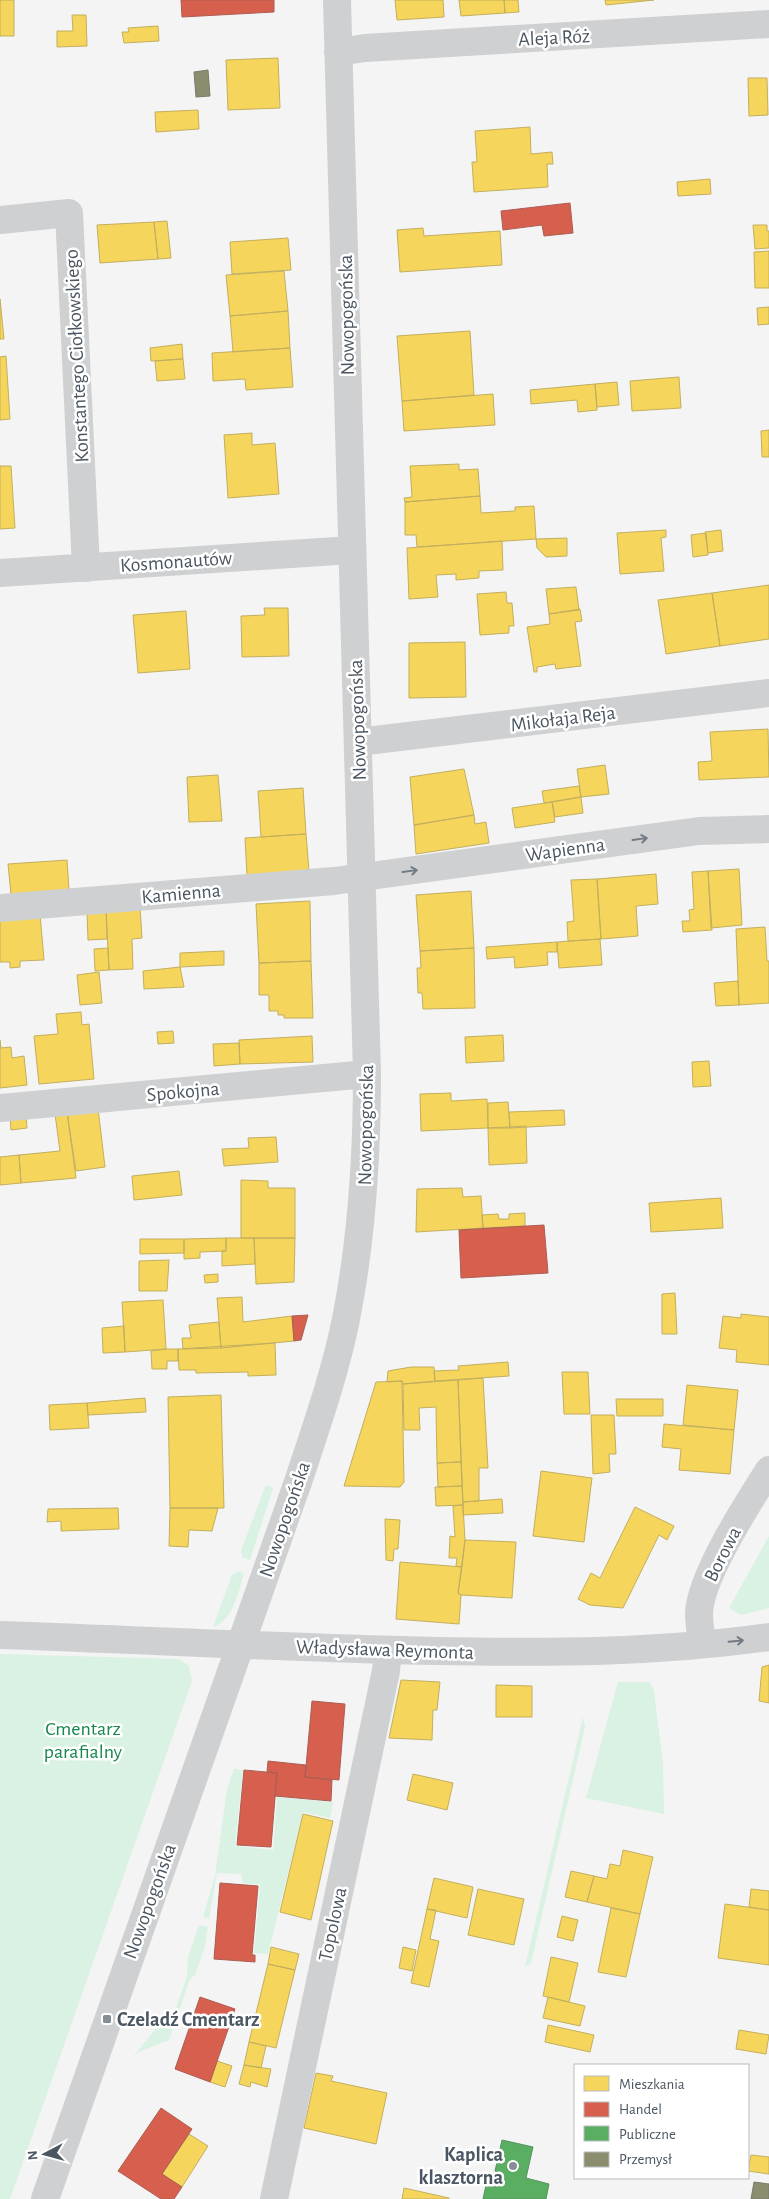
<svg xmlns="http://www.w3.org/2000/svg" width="769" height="2199" font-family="'Alegreya Sans',sans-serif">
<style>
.green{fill:#d9f2e3}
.homes{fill:#f6d55c;stroke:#c2af5e}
.shops{fill:#d6604d;stroke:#ac5d53}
.public{fill:#5aae61;stroke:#559461}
.industry{fill:#8c8c6e;stroke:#787c6a}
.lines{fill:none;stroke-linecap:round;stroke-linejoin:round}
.minor{stroke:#ced0d2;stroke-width:28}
.oneway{stroke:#727b83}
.poi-dot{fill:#868d94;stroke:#fff;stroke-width:2}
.labels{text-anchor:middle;stroke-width:5;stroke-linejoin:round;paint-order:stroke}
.street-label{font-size:20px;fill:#4a5661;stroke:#fff}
.park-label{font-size:20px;fill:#17864f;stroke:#fff}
.poi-label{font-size:20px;font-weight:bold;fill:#4a5661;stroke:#fff;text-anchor:start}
</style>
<rect width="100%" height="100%" fill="#f4f4f4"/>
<path class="green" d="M 266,1485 L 273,1488 L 250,1560 L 242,1557 L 241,1550 Z
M 769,1536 L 769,1608 L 741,1615 L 729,1608 Z
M 239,1571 L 244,1574 C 238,1592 234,1620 213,1627 L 232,1575 Z
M 0,1654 L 179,1659 L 189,1666 L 192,1681 L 10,2199 L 0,2199 Z
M 618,1682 L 650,1682 L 654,1691 L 663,1764 L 664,1814 L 586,1798 Z
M 583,1717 L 585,1727 L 531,1963 L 525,1967 Z
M 234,1769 L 243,1770 L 235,1846 L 273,1850 L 277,1797 L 333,1802 L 330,1818 L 303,1812 L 268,1954 L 254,1953 L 260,1885 L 243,1883 L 241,1874 L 217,1873 L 209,1919 L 203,1917 L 215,1876 L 227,1789 Z
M 199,1925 L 208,1927 L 205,1946 L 195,1975 L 190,1979 L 169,2040 L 139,2052 L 133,2057 L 165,2017 L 176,2008 L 187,1976 L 188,1957 Z"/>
<path class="homes" d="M 0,0 L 14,0 L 14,36 L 0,36 Z
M 395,0 L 443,0 L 444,17 L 397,20 Z
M 459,0 L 504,0 L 505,13 L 461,16 Z
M 504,0 L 518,0 L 519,12 L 505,13 Z
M 605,0 L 654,0 L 606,5 Z
M 72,15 L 86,15 L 87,46 L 57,47 L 57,31 L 73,31 Z
M 158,26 L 159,41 L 124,43 L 122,32 L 129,32 L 128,28 Z
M 278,58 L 280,108 L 228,110 L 226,60 Z
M 748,78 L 767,78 L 768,115 L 749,116 Z
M 198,110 L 199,129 L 156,132 L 155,112 Z
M 530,127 L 531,154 L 552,152 L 553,164 L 547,164 L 548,187 L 474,192 L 472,162 L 477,162 L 475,131 Z
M 710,179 L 711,194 L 678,196 L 677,182 Z
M 167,221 L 171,258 L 158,259 L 154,222 Z
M 154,222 L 158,259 L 100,263 L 97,225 Z
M 753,225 L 767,225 L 767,231 L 769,231 L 769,248 L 755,249 Z
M 423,228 L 424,236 L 500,231 L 502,265 L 400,272 L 397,230 Z
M 288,238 L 291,270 L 232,274 L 230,242 Z
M 769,251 L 769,288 L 755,288 L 754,252 Z
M 284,271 L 288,311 L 230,316 L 226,275 Z
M 0,299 L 4,339 L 0,339 Z
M 769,307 L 769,324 L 758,325 L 757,308 Z
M 288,311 L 290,348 L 233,352 L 230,316 Z
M 470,331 L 474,395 L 402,401 L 397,336 Z
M 182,344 L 183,359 L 151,361 L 150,348 Z
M 290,348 L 293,387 L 246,390 L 245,379 L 213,381 L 212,353 Z
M 6,356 L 10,419 L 0,420 L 0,357 Z
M 183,359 L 185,379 L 157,381 L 155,361 Z
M 679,377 L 681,408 L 632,411 L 630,381 Z
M 617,382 L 619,405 L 597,407 L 595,384 Z
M 595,384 L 597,410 L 578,412 L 577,400 L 531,404 L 530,390 Z
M 493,394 L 495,425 L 404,431 L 402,401 Z
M 769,430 L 769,457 L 762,457 L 761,431 Z
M 252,433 L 252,445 L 275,443 L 279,494 L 228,498 L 224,435 Z
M 459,464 L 459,470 L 478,469 L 480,496 L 405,502 L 404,498 L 412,497 L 410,466 Z
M 0,466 L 11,466 L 15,528 L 0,529 Z
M 480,496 L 481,513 L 515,511 L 515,507 L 534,506 L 536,539 L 417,547 L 416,535 L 405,535 L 405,502 Z
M 666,530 L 666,537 L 661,538 L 664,571 L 620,574 L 617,533 Z
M 721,530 L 723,551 L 708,553 L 705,532 Z
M 706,533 L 708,555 L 693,557 L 691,535 Z
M 567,538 L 567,556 L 546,557 L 537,548 L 536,539 Z
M 502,541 L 503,570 L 479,571 L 479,578 L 456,580 L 456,574 L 436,575 L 438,597 L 409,599 L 407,548 Z
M 769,585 L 769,639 L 720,646 L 712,593 Z
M 576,587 L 579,610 L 549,614 L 546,589 Z
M 506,592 L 507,603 L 512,603 L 514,626 L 509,626 L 509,633 L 480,635 L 477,594 Z
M 712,593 L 720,646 L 666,654 L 658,600 Z
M 264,608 L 288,608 L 289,656 L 242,657 L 241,616 L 265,615 Z
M 580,609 L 582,621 L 575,622 L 581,666 L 556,669 L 555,664 L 537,667 L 537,672 L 534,672 L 527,627 L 550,624 L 549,614 Z
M 186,611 L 190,669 L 138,673 L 133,615 Z
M 465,642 L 466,697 L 409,698 L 409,643 Z
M 768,729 L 769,777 L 699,780 L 698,762 L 712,761 L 710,732 Z
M 605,765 L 609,794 L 581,797 L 577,769 Z
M 464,769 L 474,815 L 414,825 L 410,777 Z
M 218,775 L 222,821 L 189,822 L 187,777 Z
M 579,786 L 581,797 L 544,803 L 542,791 Z
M 303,788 L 306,834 L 261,837 L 258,791 Z
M 581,797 L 583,813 L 555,817 L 552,802 Z
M 552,802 L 555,822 L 515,828 L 512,808 Z
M 474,815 L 475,824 L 486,822 L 489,843 L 416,854 L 414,825 Z
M 306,834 L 309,871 L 247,875 L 245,838 Z
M 67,860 L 69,890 L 11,894 L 8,864 Z
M 739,869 L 742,925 L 711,928 L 708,871 Z
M 708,871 L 712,930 L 683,932 L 682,921 L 690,921 L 689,910 L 694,909 L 692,872 Z
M 656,874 L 658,904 L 636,906 L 638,936 L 601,939 L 597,879 Z
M 597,879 L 601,939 L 568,941 L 567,922 L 574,921 L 571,880 Z
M 471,891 L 474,948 L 420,951 L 416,895 Z
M 310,901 L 311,961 L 259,963 L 256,904 Z
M 140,907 L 142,938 L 132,939 L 133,969 L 109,970 L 106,909 Z
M 106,909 L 107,939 L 88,940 L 87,911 Z
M 40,914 L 44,960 L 20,961 L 20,967 L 10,968 L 10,962 L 0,962 L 0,917 Z
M 765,927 L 767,961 L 769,961 L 769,1003 L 739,1005 L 736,929 Z
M 600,939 L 602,965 L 559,968 L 557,942 Z
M 557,942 L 557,952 L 547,952 L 548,965 L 515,968 L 514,957 L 487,959 L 486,947 Z
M 108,948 L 109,970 L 95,971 L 94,949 Z
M 474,948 L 475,1008 L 423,1009 L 422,993 L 418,993 L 417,968 L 421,968 L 420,951 Z
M 224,951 L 224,965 L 180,967 L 180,953 Z
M 311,961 L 313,1018 L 284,1018 L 284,1015 L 278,1015 L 278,1011 L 269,1011 L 269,995 L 259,995 L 259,963 Z
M 180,967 L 184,987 L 144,989 L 143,971 Z
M 99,972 L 102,1003 L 80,1005 L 77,975 Z
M 738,981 L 739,1005 L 716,1006 L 714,983 Z
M 81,1012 L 82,1025 L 89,1024 L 94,1079 L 39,1084 L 34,1036 L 58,1034 L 56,1014 Z
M 173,1031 L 174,1043 L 158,1044 L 157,1032 Z
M 503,1035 L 504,1061 L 466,1063 L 465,1037 Z
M 312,1036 L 313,1062 L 240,1064 L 239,1040 Z
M 0,1040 L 1,1048 L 11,1047 L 12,1058 L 24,1056 L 27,1085 L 0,1088 Z
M 239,1043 L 240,1064 L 214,1066 L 213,1044 Z
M 709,1061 L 711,1086 L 693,1087 L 692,1062 Z
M 451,1093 L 451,1101 L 487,1099 L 488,1128 L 421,1131 L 420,1094 Z
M 508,1102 L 510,1128 L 488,1128 L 488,1103 Z
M 98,1108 L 105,1167 L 76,1171 L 67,1112 Z
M 564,1110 L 565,1125 L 510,1128 L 509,1112 Z
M 67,1112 L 76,1178 L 21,1183 L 19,1155 L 60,1151 L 55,1114 Z
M 26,1115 L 27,1128 L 11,1130 L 10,1117 Z
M 526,1126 L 527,1163 L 489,1165 L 488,1128 Z
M 276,1137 L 278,1162 L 224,1166 L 222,1149 L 249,1148 L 248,1138 Z
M 19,1155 L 21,1183 L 0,1185 L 0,1157 Z
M 179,1171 L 182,1195 L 134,1200 L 132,1176 Z
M 241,1180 L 268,1181 L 268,1188 L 295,1188 L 295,1238 L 241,1238 Z
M 462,1188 L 463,1197 L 481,1196 L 483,1228 L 416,1232 L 417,1189 Z
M 721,1198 L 723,1228 L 651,1232 L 649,1203 Z
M 525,1213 L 525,1226 L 483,1228 L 482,1215 L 498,1214 L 499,1219 L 509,1219 L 509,1214 Z
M 226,1238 L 254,1238 L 255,1264 L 222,1266 L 222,1251 L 226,1251 Z
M 226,1238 L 226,1251 L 200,1252 L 200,1258 L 184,1259 L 184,1239 Z
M 254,1238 L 295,1238 L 294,1282 L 256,1284 Z
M 140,1239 L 184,1239 L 184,1253 L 140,1254 Z
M 169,1260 L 167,1291 L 139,1291 L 139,1261 Z
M 218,1274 L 218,1282 L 205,1283 L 204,1275 Z
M 675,1293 L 677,1334 L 662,1334 L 662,1294 Z
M 242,1297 L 243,1322 L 292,1316 L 294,1341 L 221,1348 L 217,1298 Z
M 163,1300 L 166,1349 L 125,1352 L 122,1302 Z
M 741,1314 L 769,1317 L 769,1365 L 736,1362 L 737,1350 L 719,1348 L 723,1316 L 741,1318 Z
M 219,1322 L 221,1348 L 183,1349 L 182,1338 L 191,1338 L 189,1325 Z
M 124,1326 L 125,1352 L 103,1353 L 102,1328 Z
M 275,1343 L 276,1375 L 248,1376 L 248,1372 L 196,1373 L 196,1370 L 179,1370 L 178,1349 Z
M 166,1349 L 178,1349 L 178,1361 L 167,1361 L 167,1369 L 152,1369 L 151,1351 Z
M 508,1362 L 509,1376 L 435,1381 L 434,1371 L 459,1370 L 458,1366 Z
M 411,1367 L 434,1367 L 435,1381 L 403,1384 L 402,1381 L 387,1382 L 388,1371 Z
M 562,1372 L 588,1372 L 590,1414 L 564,1414 Z
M 483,1378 L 488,1468 L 479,1468 L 479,1501 L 463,1502 L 458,1380 Z
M 458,1380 L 461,1462 L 437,1463 L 436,1407 L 419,1408 L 420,1430 L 404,1430 L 403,1384 Z
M 402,1381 L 404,1482 L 400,1487 L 344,1486 L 376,1382 Z
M 687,1385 L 738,1390 L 734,1430 L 683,1425 Z
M 221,1395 L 224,1508 L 170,1508 L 168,1397 Z
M 145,1398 L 146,1412 L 88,1415 L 87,1403 Z
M 616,1399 L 663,1399 L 663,1416 L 617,1416 Z
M 87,1403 L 89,1428 L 50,1430 L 49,1405 Z
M 591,1415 L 614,1415 L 616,1454 L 609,1454 L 610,1472 L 593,1474 Z
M 664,1424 L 734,1430 L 730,1474 L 679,1470 L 681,1449 L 662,1447 Z
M 461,1462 L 462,1486 L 438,1487 L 437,1463 Z
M 541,1471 L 592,1478 L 584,1542 L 533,1536 Z
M 462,1486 L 463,1505 L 436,1506 L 435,1487 Z
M 502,1499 L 503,1513 L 463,1515 L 463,1502 Z
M 463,1505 L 465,1540 L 462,1567 L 456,1566 L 457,1558 L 449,1558 L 450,1536 L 455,1537 L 453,1506 Z
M 635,1507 L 674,1526 L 667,1540 L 659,1535 L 623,1608 L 590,1605 L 578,1599 L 591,1573 L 600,1578 Z
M 118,1508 L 119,1529 L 61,1531 L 61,1521 L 47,1522 L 48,1509 Z
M 170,1508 L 218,1508 L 212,1531 L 189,1530 L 188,1547 L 169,1546 Z
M 385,1519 L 400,1520 L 398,1549 L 394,1549 L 393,1561 L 386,1560 Z
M 465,1540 L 516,1542 L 512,1598 L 461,1595 L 458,1593 Z
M 400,1562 L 462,1567 L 458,1593 L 461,1595 L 459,1624 L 396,1619 Z
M 769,1665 L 769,1703 L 759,1701 L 762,1667 Z
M 401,1680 L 440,1682 L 437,1710 L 433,1710 L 432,1740 L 389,1738 Z
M 496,1685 L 532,1686 L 532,1717 L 496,1717 Z
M 413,1774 L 453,1783 L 447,1810 L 407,1800 Z
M 303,1814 L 333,1821 L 311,1920 L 280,1912 Z
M 623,1850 L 653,1857 L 640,1914 L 587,1902 L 594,1876 L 607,1879 L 610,1864 L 620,1866 Z
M 571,1871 L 594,1876 L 587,1902 L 565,1897 Z
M 434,1878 L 473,1887 L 467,1918 L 427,1909 Z
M 478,1889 L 524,1899 L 514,1945 L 468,1935 Z
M 751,1889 L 769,1891 L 769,1910 L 749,1907 Z
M 725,1904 L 769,1910 L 769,1965 L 718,1958 Z
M 611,1908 L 640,1914 L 626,1977 L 598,1972 Z
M 427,1909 L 436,1910 L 430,1939 L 439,1941 L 429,1987 L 411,1983 Z
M 562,1916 L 578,1920 L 573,1941 L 557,1937 Z
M 271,1947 L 299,1954 L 295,1970 L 268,1964 Z
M 403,1947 L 416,1950 L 412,1971 L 399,1968 Z
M 551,1957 L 578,1963 L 569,2002 L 543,1996 Z
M 268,1964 L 295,1970 L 276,2048 L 249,2042 Z
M 548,1997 L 585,2006 L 580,2026 L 543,2018 Z
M 548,2025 L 594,2035 L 590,2052 L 545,2042 Z
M 739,2030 L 769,2035 L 766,2054 L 736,2049 Z
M 249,2042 L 266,2046 L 261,2068 L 244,2065 Z
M 217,2061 L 232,2066 L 225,2087 L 210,2082 Z
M 244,2065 L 271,2069 L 267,2087 L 251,2082 L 250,2087 L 239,2084 Z
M 316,2073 L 333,2076 L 331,2081 L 387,2093 L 376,2144 L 304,2128 Z
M 189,2134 L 208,2146 L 182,2187 L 162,2174 Z
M 751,2155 L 769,2157 L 769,2174 L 748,2171 Z
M 404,2188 L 449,2198 L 449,2199 L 402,2199 Z"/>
<path class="shops" d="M 181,0 L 274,0 L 274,12 L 182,17 Z
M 570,203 L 573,233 L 544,236 L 542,225 L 503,230 L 501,211 Z
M 544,1225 L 548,1273 L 461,1278 L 459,1230 Z
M 308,1315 L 301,1340 L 294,1341 L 292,1316 Z
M 312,1701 L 345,1704 L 339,1780 L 305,1777 Z
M 268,1761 L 306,1765 L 305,1777 L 332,1780 L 331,1801 L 275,1796 L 277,1773 L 267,1772 Z
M 244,1770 L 277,1773 L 271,1847 L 237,1845 Z
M 220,1883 L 258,1886 L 252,1955 L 255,1955 L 255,1962 L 214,1959 Z
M 200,1997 L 235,2009 L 210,2082 L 175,2069 Z
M 161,2108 L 192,2129 L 162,2174 L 182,2187 L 174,2199 L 161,2199 L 118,2171 Z"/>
<path class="public" d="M 502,2140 L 533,2147 L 526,2178 L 549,2184 L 546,2199 L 483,2199 L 486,2185 L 495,2187 L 498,2172 L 495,2171 Z"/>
<path class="industry" d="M 208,70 L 210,96 L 196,97 L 194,72 Z
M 754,2182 L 769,2184 L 769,2199 L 751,2199 Z"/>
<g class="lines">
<path class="minor" d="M 338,52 L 365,48 L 769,24
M 0,220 L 69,213 L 86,568
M 0,573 L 352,550
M 358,742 L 769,693
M 0,908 L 334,881 L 699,831 L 769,829
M 0,1108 L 367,1074
M 0,1635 C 146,1640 291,1648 437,1651 C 550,1653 657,1653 769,1637
M 702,1644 C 701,1634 699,1624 699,1614 C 699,1579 749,1501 769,1470
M 45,2199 L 299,1479 C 316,1427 335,1374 346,1319 C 362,1238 367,1157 367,1074 L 337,0
M 274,2199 L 386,1671 L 388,1650"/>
</g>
<defs><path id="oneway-shaft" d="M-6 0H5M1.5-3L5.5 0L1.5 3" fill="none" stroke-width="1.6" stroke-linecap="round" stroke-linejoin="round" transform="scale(1.25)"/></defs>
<g class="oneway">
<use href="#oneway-shaft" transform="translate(640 839) rotate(-8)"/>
<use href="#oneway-shaft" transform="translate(410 871) rotate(-8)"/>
<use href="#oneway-shaft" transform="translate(736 1641) rotate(-5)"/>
</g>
<g class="poi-dot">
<rect x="102" y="2014" width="10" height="10" rx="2.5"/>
<circle cx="513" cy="2166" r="5"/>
</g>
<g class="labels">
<g class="street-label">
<text transform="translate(554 37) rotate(-3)" y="7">Aleja Róż</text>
<text transform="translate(346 315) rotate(-91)" y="7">Nowopogońska</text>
<text transform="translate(76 356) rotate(-93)" y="7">Konstantego Ciołkowskiego</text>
<text transform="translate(176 561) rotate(-4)" y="7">Kosmonautów</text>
<text transform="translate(563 718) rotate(-7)" y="7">Mikołaja Reja</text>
<text transform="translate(357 720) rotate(-92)" y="7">Nowopogońska</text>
<text transform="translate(565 849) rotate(-8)" y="7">Wapienna</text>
<text transform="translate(181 893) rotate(-5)" y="7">Kamienna</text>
<text transform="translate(183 1091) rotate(-5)" y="7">Spokojna</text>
<text transform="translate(365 1125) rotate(-89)" y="7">Nowopogońska</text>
<text transform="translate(284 1519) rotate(-71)" y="7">Nowopogońska</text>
<text transform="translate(722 1554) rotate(-63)" y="7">Borowa</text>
<text transform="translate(385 1649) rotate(2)" y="7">Władysława Reymonta</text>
<text transform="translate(149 1901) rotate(-70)" y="7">Nowopogońska</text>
<text transform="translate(332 1924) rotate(-78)" y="7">Topolowa</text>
</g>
<g class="park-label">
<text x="83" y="1735">Cmentarz<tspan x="83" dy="23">parafialny</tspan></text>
</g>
<g class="poi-label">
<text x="117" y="2026">Czeladź Cmentarz</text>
<text x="503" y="2161" text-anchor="end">Kaplica<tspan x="503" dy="23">klasztorna</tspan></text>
</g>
</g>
<rect x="574" y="2064" width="175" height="115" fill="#ffffff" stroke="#b7bbc0"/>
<rect x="584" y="2076" width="25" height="15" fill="#f6d55c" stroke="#b7bbc0"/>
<text x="619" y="2089" font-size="15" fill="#4a5661">Mieszkania</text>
<rect x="584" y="2102" width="25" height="15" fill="#d6604d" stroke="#b7bbc0"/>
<text x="619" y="2114" font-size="15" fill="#4a5661">Handel</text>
<rect x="584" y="2126" width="25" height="15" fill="#5aae61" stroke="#b7bbc0"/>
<text x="619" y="2139" font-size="15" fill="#4a5661">Publiczne</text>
<rect x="584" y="2152" width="25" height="15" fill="#8c8c6e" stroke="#b7bbc0"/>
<text x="619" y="2164" font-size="15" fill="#4a5661">Przemysł</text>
<g transform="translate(45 2154) rotate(264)" stroke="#ffffff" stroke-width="4" paint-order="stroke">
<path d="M0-4L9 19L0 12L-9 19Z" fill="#4a5661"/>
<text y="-8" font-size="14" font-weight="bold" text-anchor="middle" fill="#4a5661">N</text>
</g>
</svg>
